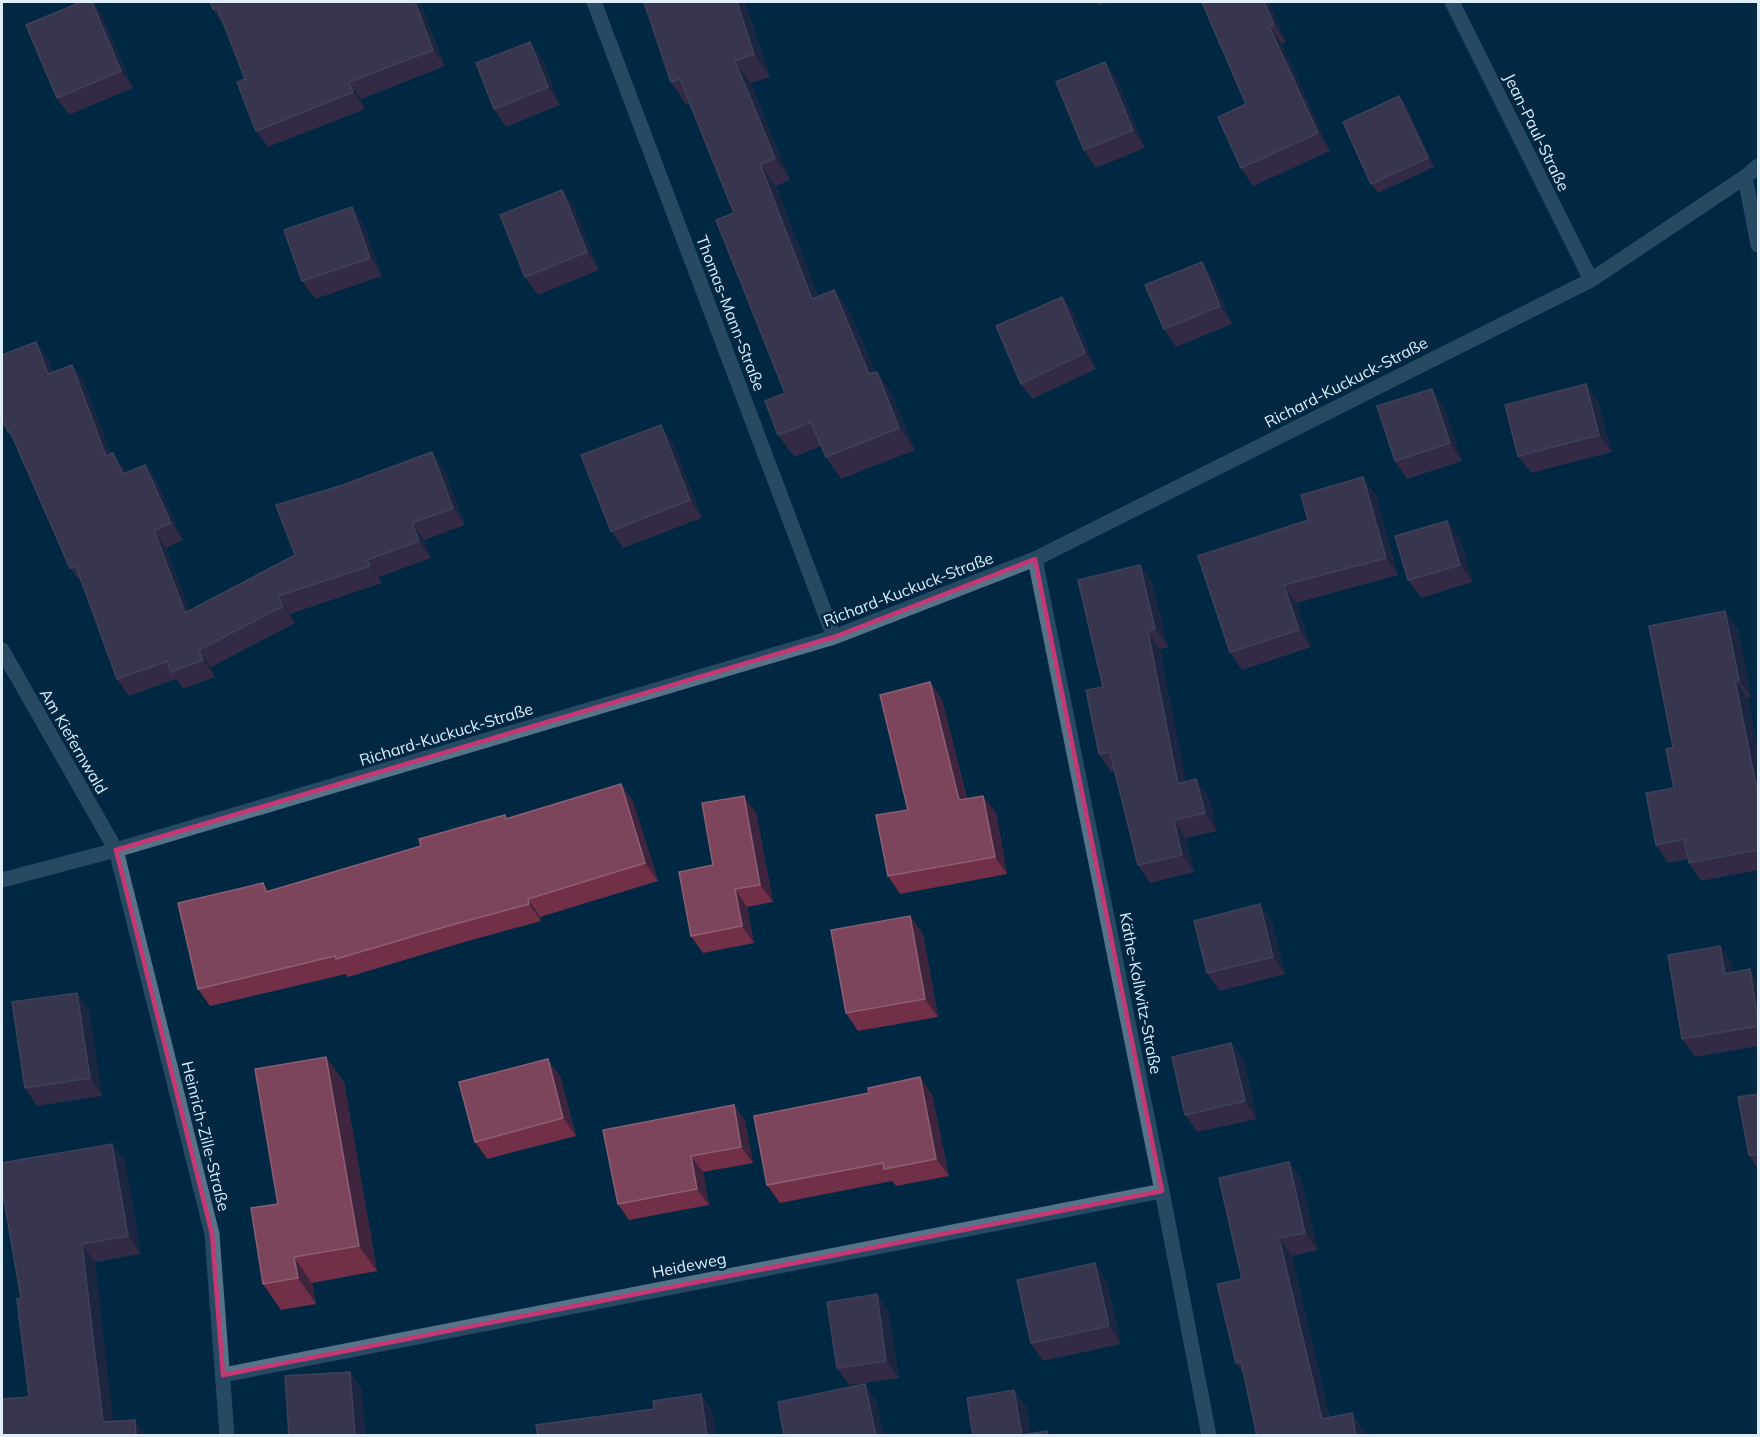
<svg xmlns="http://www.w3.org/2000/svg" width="1760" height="1437" font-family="Mulish,sans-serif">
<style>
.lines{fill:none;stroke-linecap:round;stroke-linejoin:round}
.minor{stroke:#577388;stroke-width:15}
.wall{fill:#713047}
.shaded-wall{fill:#3f243e}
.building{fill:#7d455b;stroke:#8c5f74;stroke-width:1.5}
.marked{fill:none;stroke:#c63873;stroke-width:4.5;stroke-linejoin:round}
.labels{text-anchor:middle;stroke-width:5;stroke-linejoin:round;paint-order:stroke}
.street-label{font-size:16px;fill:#ddedfa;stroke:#002843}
</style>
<rect width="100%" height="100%" fill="#002843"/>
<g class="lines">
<path class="minor" d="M 594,2 L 834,637
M 1452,2 L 1591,280
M 1745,177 L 1758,245
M 1035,559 L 1162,1191 L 1209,1436
M 2,650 L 116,850 L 212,1234 L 227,1436
M 2,880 L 116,850 L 834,637 L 1035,559 L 1591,280 L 1745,177 L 1758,166
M 223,1375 L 1162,1191"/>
</g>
<path class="wall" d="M 210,2 L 420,2 L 445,66 L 361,99 L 365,109 L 268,147 L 256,131 L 245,79 L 224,25 L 213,9 Z
M 644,2 L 745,2 L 770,77 L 751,83 L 790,180 L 776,186 L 818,296 L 834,290 L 850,312 L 875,372 L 877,372 L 892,394 L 915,450 L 841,479 L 826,457 L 821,446 L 794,457 L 778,435 L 785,393 L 734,213 L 690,103 L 686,105 L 671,82 Z
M 1096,2 L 1109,2 L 1099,6 Z
M 1269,2 L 1286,42 L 1282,44 L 1330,151 L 1253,186 L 1241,168 L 1246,104 Z
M 102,15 L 133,88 L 69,115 L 57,98 Z
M 543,60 L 560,105 L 506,127 L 494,109 Z
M 1117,79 L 1145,148 L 1096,168 L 1084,150 Z
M 1399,96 L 1406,105 L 1434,167 L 1378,193 L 1371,184 Z
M 352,207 L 364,225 L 382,276 L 315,299 L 302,281 Z
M 574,207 L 599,270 L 538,295 L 525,277 Z
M 1214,280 L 1232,324 L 1176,347 L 1164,329 Z
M 1062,297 L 1073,312 L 1096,369 L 1032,399 L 1021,384 Z
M 2,355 L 48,359 L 53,372 L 72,365 L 84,382 L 111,454 L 113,453 L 126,473 L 145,465 L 157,482 L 183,540 L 166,548 L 190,611 L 295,555 L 444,469 L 465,525 L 424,540 L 431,558 L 379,577 L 382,583 L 290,614 L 295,623 L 211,667 L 215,677 L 183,689 L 176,679 L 129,696 L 117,679 L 83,585 L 70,568 L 13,439 L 8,432 L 6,427 L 2,428 Z
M 1432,389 L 1444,407 L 1462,461 L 1407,479 L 1395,461 Z
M 1598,401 L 1612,452 L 1531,473 L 1518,456 Z
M 673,442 L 702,518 L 623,548 L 611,531 Z
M 1376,495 L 1398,575 L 1296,603 L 1311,647 L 1242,670 L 1230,652 L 1308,520 Z
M 1460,538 L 1473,582 L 1421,598 L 1408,580 Z
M 1140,565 L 1152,582 L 1168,647 L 1160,649 L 1186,782 L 1209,797 L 1217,831 L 1186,838 L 1194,872 L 1150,883 L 1138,865 L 1115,771 L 1111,772 L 1099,754 L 1103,687 Z
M 1725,611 L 1738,629 L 1751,697 L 1748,698 L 1758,752 L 1758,870 L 1701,881 L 1689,863 L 1688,859 L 1668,863 L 1656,845 L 1674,788 L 1673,747 Z
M 930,682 L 942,700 L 967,799 L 996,813 L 1007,874 L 900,894 L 888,876 L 908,810 Z
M 633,801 L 658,881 L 540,917 L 541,921 L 461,943 L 348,977 L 346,974 L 210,1006 L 198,989 L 263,883 L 269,891 L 421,846 L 505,815 L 507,819 Z
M 756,813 L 773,902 L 747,907 L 754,943 L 703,953 L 691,936 L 713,865 Z
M 910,916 L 923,934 L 938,1017 L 858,1031 L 846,1013 Z
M 1272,922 L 1285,974 L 1220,991 L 1207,973 Z
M 1720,946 L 1732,963 L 1733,972 L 1758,982 L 1758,1046 L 1695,1057 L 1682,1039 Z
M 89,1010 L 102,1096 L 37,1106 L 25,1088 Z
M 1231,1043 L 1244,1060 L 1257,1119 L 1197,1132 L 1185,1115 Z
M 326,1057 L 344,1082 L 377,1271 L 312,1283 L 316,1304 L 281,1310 L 263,1284 L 278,1204 Z
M 560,1076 L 576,1136 L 487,1159 L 475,1142 Z
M 920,1077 L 932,1095 L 949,1176 L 896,1186 L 892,1181 L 780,1203 L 767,1185 L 869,1093 Z
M 1758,1094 L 1758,1169 L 1749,1155 Z
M 734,1105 L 745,1121 L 753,1163 L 703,1172 L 709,1205 L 629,1220 L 618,1204 Z
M 125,1161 L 141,1254 L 95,1262 L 113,1422 L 146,1436 L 29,1397 L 21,1298 Z
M 1289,1162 L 1301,1179 L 1318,1250 L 1292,1256 L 1330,1418 L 1352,1413 L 1364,1431 L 1365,1436 L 1243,1374 L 1236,1363 L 1242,1279 Z
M 1095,1263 L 1107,1281 L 1121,1344 L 1043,1361 L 1031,1343 Z
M 877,1294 L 889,1312 L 899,1378 L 849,1385 L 837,1368 Z"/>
<path class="shaded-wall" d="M 92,2 L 93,2 L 102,15 L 133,88 L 121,71 Z
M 415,2 L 420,2 L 445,66 L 433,50 Z
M 737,2 L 745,2 L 770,77 L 754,54 Z
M 1264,2 L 1269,2 L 1286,42 L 1274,24 Z
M 1269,26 L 1282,44 L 1330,151 L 1318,133 Z
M 530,42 L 543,60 L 560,105 L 548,87 Z
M 735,61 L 751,83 L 790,180 L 775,158 Z
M 1105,62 L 1117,79 L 1145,148 L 1133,130 Z
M 349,82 L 361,99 L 365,109 L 353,92 Z
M 1399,96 L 1406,105 L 1434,167 L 1428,158 Z
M 760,164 L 776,186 L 827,321 L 812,299 Z
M 562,190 L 574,207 L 599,270 L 587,252 Z
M 352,207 L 364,225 L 382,276 L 370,258 Z
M 1202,262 L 1214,280 L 1232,324 L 1220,306 Z
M 834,290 L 850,312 L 885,397 L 869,374 Z
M 1062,297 L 1073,312 L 1096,369 L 1085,353 Z
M 36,342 L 48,359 L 60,391 L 48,374 Z
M 72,365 L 84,382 L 118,473 L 106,456 Z
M 877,372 L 892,394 L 915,450 L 899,428 Z
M 1586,384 L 1598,401 L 1612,452 L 1599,435 Z
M 1432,389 L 1444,407 L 1462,461 L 1450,443 Z
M 661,425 L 673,442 L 702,518 L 690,500 Z
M 432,452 L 444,469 L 465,525 L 453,508 Z
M 113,453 L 125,470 L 135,491 L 123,474 Z
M 145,465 L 157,482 L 183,540 L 171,523 Z
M 1363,477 L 1376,495 L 1398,575 L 1386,558 Z
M 1447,521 L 1460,538 L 1473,582 L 1460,565 Z
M 412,523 L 424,540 L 431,558 L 419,541 Z
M 154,530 L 166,548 L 197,630 L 185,613 Z
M 367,560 L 379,577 L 382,583 L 370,566 Z
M 1140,565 L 1152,582 L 1168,647 L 1155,629 Z
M 1284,585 L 1296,603 L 1311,647 L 1299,630 Z
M 278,596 L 290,614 L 295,623 L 283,606 Z
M 1725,611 L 1738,629 L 1751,697 L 1739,680 Z
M 1148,631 L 1160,649 L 1190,801 L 1178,784 Z
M 199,650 L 211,667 L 215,677 L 203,660 Z
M 1735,680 L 1748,698 L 1758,752 L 1758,795 Z
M 930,682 L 942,700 L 971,818 L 959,800 Z
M 1196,779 L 1209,797 L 1217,831 L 1205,813 Z
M 621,784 L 633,801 L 658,881 L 645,863 Z
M 744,796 L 756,813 L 773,902 L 760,885 Z
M 983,796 L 996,813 L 1007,874 L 995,857 Z
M 1174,820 L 1186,838 L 1194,872 L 1182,855 Z
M 263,883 L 276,900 L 266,892 Z
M 735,889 L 747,907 L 754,943 L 742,926 Z
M 528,899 L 540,917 L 541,921 L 529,904 Z
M 1260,904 L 1272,922 L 1285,974 L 1273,957 Z
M 910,916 L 923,934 L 938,1017 L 925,999 Z
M 1720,946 L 1732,963 L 1737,991 L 1725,974 Z
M 1750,969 L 1758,982 L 1758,1019 Z
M 77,993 L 89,1010 L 102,1096 L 90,1078 Z
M 1231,1043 L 1244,1060 L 1257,1119 L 1245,1101 Z
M 326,1057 L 344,1082 L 377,1271 L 359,1246 Z
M 548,1059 L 560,1076 L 576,1136 L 563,1118 Z
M 920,1077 L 932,1095 L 949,1176 L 936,1159 Z
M 734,1105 L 745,1121 L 753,1163 L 741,1147 Z
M 112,1144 L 125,1161 L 141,1254 L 128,1236 Z
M 691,1156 L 703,1172 L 709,1205 L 697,1189 Z
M 1289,1162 L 1301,1179 L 1318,1250 L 1305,1233 Z
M 1279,1238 L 1292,1256 L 1334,1436 L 1322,1419 Z
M 82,1244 L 95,1262 L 115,1436 L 103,1422 Z
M 294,1257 L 312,1283 L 316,1304 L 298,1278 Z
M 1095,1263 L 1107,1281 L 1121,1344 L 1109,1326 Z
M 877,1294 L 889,1312 L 899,1378 L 886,1361 Z
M 350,1372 L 362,1389 L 366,1436 L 355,1436 Z
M 865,1384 L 877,1402 L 884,1436 L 876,1436 Z
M 1014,1390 L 1027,1407 L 1031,1436 L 1022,1436 Z
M 701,1394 L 713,1412 L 717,1436 L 707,1436 Z
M 1352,1413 L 1364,1431 L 1365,1436 L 1356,1436 Z
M 135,1420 L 146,1436 L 136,1436 Z"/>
<path class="building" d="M 81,2 L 92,2 L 121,71 L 57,98 L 26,25 Z
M 210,2 L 415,2 L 433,50 L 349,82 L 353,92 L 256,131 L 237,82 L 245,79 L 217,7 L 213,9 Z
M 644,2 L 737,2 L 754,54 L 735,61 L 775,158 L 760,164 L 812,299 L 834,290 L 869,374 L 877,372 L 899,428 L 826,457 L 811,422 L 778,435 L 765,401 L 785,393 L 716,220 L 734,213 L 680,79 L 671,82 Z
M 1202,2 L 1264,2 L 1274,24 L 1269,26 L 1318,133 L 1241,168 L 1218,117 L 1246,104 Z
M 530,42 L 548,87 L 494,109 L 476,63 Z
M 1105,62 L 1133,130 L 1084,150 L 1056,82 Z
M 1399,96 L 1428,158 L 1371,184 L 1343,122 Z
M 562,190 L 587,252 L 525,277 L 500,215 Z
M 352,207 L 370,258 L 302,281 L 284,230 Z
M 1202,262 L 1220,306 L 1164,329 L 1145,285 Z
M 1062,297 L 1085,353 L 1021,384 L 996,326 Z
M 36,342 L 48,374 L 72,365 L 106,456 L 113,453 L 123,474 L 145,465 L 171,523 L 154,530 L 185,613 L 295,555 L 276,505 L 340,486 L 432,452 L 453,508 L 412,523 L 419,541 L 367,560 L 370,566 L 278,596 L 283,606 L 199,650 L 203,660 L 171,672 L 167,661 L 117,679 L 76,566 L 70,568 L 10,431 L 8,432 L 2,415 L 2,355 Z
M 1586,384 L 1599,435 L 1518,456 L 1505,405 Z
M 1432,389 L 1450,443 L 1395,461 L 1377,406 Z
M 661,425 L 690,500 L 611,531 L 581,455 Z
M 1363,477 L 1386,558 L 1284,585 L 1299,630 L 1230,652 L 1198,556 L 1308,520 L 1301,495 Z
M 1447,521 L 1460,565 L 1408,580 L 1395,536 Z
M 1140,565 L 1155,629 L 1148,631 L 1178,784 L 1196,779 L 1205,813 L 1174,820 L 1182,855 L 1138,865 L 1110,752 L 1099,754 L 1086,690 L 1103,687 L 1078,580 Z
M 1725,611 L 1739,680 L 1735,680 L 1758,795 L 1758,850 L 1689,863 L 1684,839 L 1656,845 L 1646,793 L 1674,788 L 1666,749 L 1673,747 L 1649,626 Z
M 930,682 L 959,800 L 983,796 L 995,857 L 888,876 L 876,815 L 908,810 L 880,695 Z
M 621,784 L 645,863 L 528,899 L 529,904 L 448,926 L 336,959 L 335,956 L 198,989 L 178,903 L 263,883 L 266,892 L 421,846 L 419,839 L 505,815 L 506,819 Z
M 744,796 L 760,885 L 735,889 L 742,926 L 691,936 L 679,872 L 713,865 L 702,803 Z
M 1260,904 L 1273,957 L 1207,973 L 1194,921 Z
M 910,916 L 925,999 L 846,1013 L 831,930 Z
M 1720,946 L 1725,974 L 1750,969 L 1758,1019 L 1758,1026 L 1682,1039 L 1668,955 Z
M 77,993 L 90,1078 L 25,1088 L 12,1002 Z
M 1231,1043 L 1245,1101 L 1185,1115 L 1172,1057 Z
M 326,1057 L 359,1246 L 294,1257 L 298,1278 L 263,1284 L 251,1208 L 278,1204 L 255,1069 Z
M 548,1059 L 563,1118 L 475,1142 L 459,1082 Z
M 920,1077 L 936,1159 L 884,1169 L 883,1163 L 767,1185 L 754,1116 L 869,1093 L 868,1088 Z
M 1758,1094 L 1758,1154 L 1749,1155 L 1738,1097 Z
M 734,1105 L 741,1147 L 691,1156 L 697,1189 L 618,1204 L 603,1130 Z
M 112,1144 L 128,1236 L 82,1244 L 103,1422 L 135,1420 L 136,1436 L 2,1436 L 2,1399 L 29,1397 L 17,1299 L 21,1298 L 2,1188 L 2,1163 Z
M 1289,1162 L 1305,1233 L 1279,1238 L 1322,1419 L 1352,1413 L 1356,1436 L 1257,1436 L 1241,1361 L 1236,1363 L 1217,1284 L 1242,1279 L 1219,1178 Z
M 1095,1263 L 1109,1326 L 1031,1343 L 1017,1280 Z
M 877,1294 L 886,1361 L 837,1368 L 827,1302 Z
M 350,1372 L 355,1436 L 289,1436 L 285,1376 Z
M 865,1384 L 876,1436 L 784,1436 L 778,1402 Z
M 1014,1390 L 1022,1435 L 1047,1431 L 1048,1436 L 973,1436 L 967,1398 Z
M 701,1394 L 707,1436 L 538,1436 L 536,1425 L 654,1409 L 653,1401 Z"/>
<path d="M0 0H1760V1437H0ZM 1035,559 L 1162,1191 L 223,1375 L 212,1234 L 116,850 L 834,637 Z" fill="#002843" fill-opacity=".55" fill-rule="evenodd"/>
<path class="marked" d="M 1035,559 L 1162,1191 L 223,1375 L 212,1234 L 116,850 L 834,637 Z"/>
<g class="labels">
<g class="street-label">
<text transform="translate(1537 132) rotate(64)" y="6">Jean-Paul-Straße</text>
<text transform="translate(731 313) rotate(69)" y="6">Thomas-Mann-Straße</text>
<text transform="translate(1346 382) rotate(-27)" y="6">Richard-Kuckuck-Straße</text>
<text transform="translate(908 589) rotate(-21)" y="6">Richard-Kuckuck-Straße</text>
<text transform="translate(446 734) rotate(-17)" y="6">Richard-Kuckuck-Straße</text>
<text transform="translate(74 741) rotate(60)" y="6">Am Kiefernwald</text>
<text transform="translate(1141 993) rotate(79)" y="6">Käthe-Kollwitz-Straße</text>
<text transform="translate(206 1136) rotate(76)" y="6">Heinrich-Zille-Straße</text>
<text transform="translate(689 1265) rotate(-11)" y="6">Heideweg</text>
</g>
</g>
<rect width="1760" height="1437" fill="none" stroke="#ddedfa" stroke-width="6"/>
</svg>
